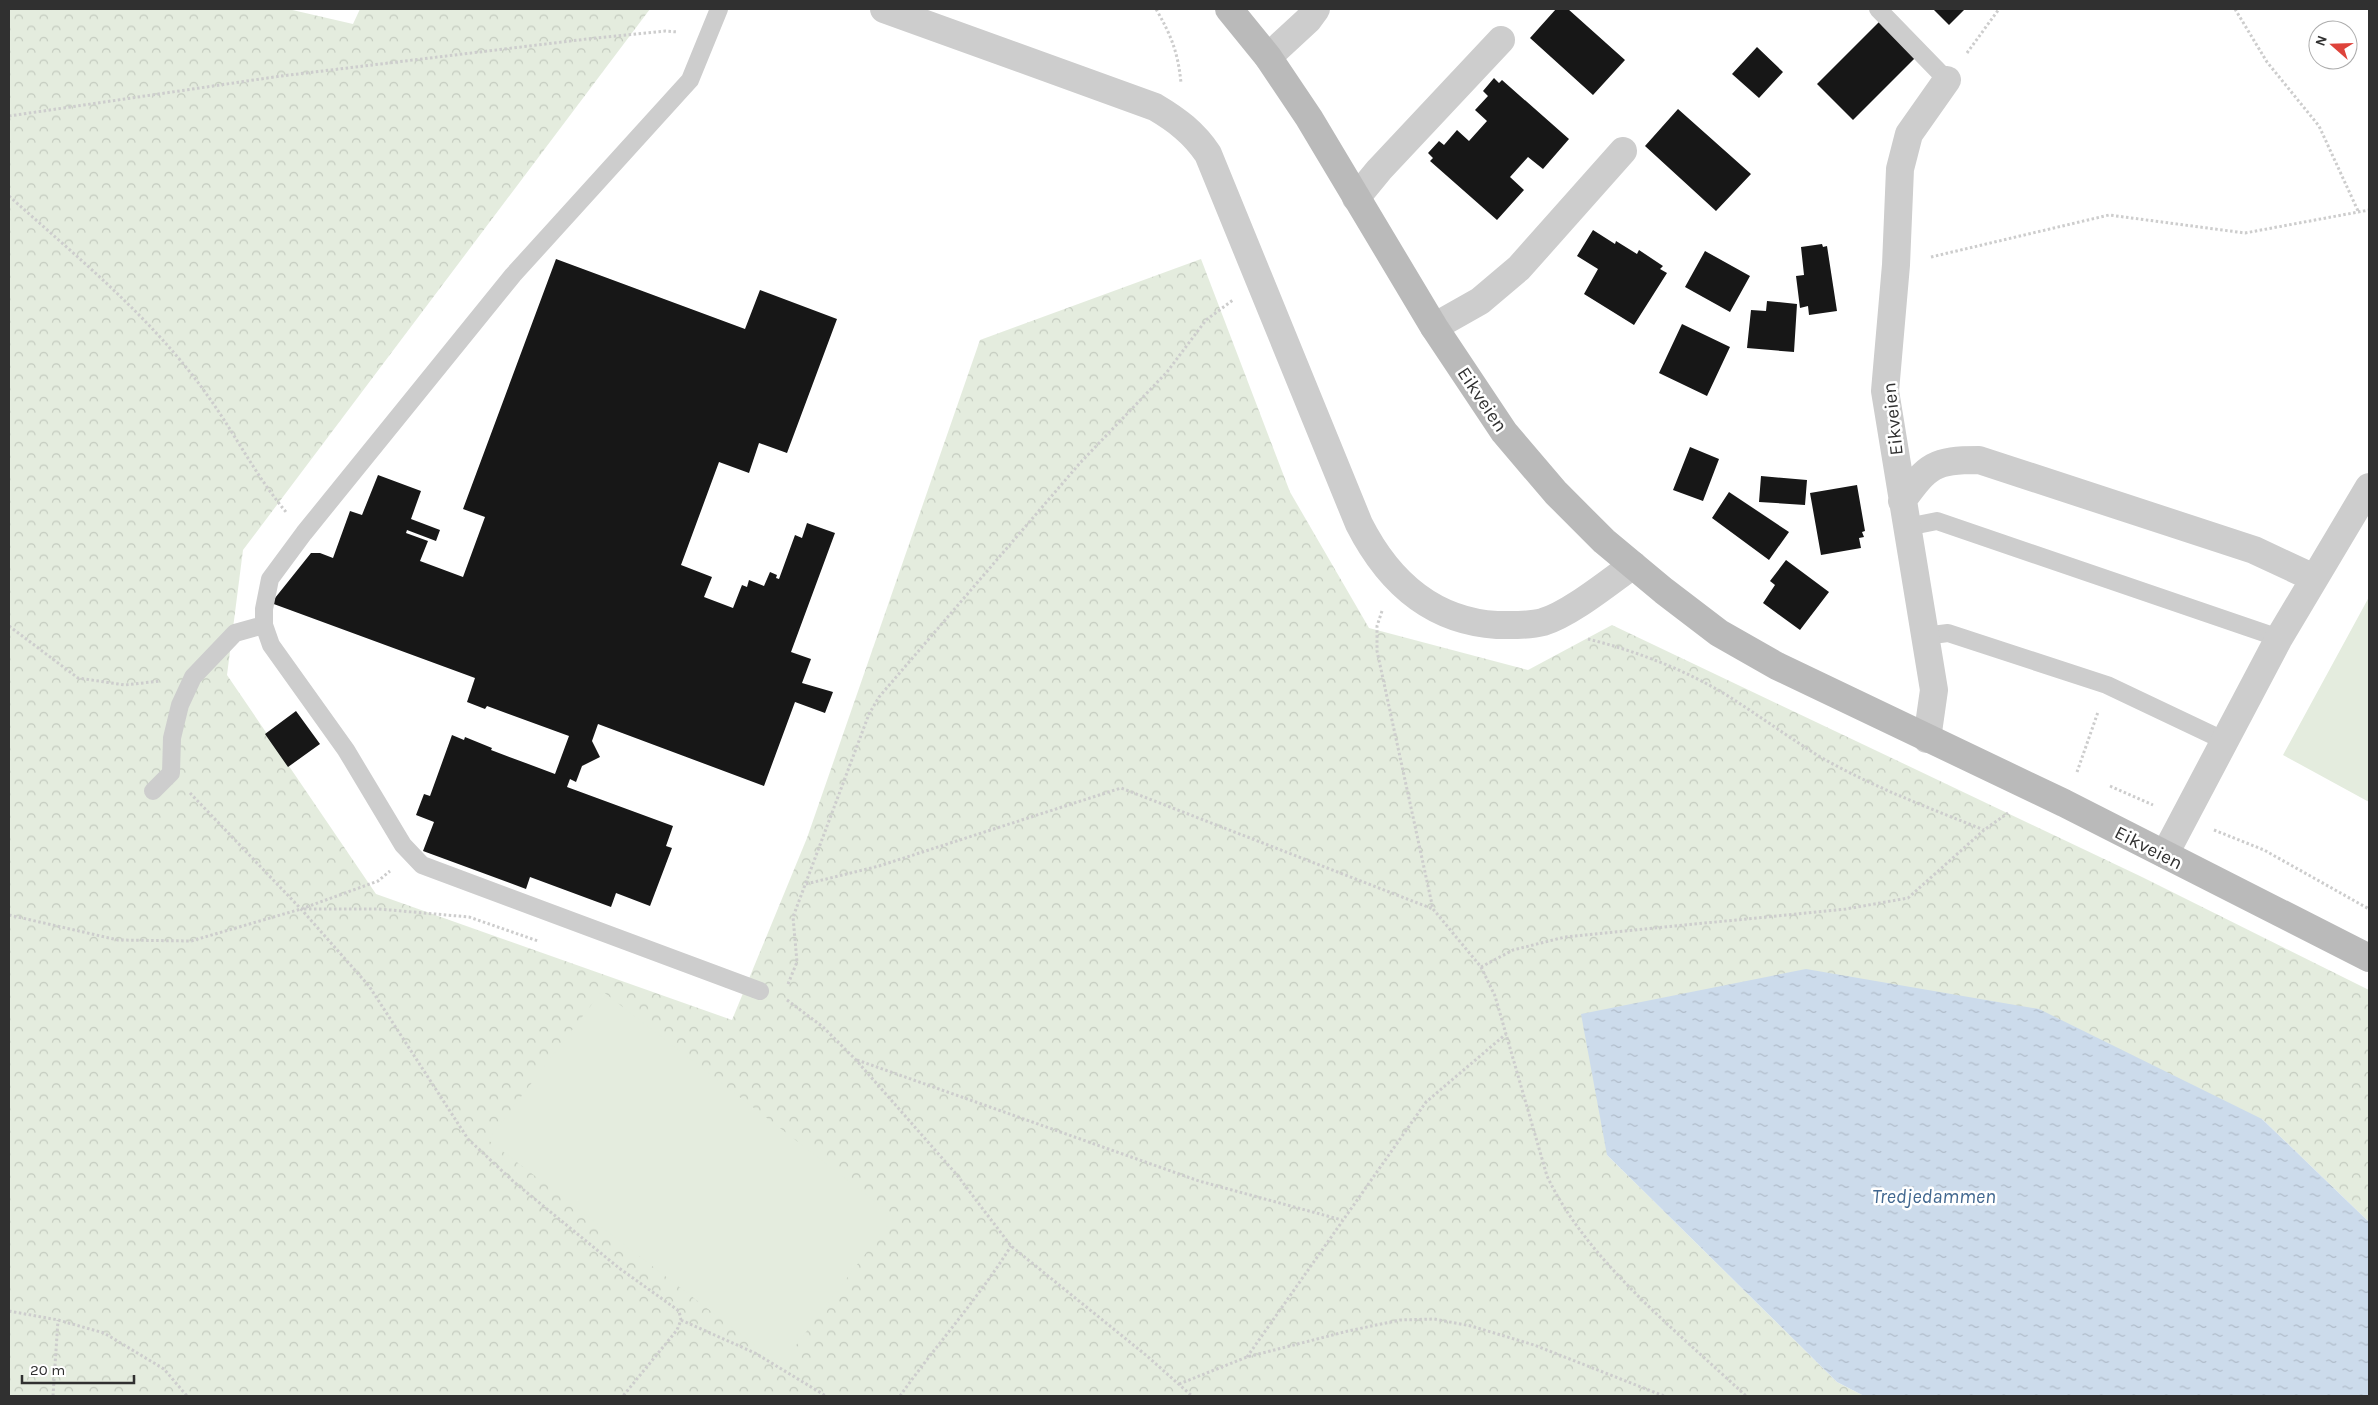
<svg xmlns="http://www.w3.org/2000/svg" width="2378" height="1405" font-family="Karla,sans-serif">
<style>
.forest{fill:url(#forest-crowns)}
.garden{fill:#e4ecde}
.water{fill:url(#water-ripples)}
.building{fill:#171717}
.lines{fill:none;stroke-linecap:round;stroke-linejoin:round}
.path{stroke:#cdcdcd;stroke-width:3;stroke-dasharray:2.5 2.5;stroke-linecap:butt}
.lane{stroke:#cdcdcd;stroke-width:18}
.street{stroke:#cdcdcd;stroke-width:28}
.secondary{stroke:#bababa;stroke-width:28}
.labels{text-anchor:middle;stroke-width:5;stroke-linejoin:round;paint-order:stroke}
.street-label{font-size:19px;fill:#303030;stroke:#fff}
.water-label{font-size:20px;font-style:italic;fill:#41678f;stroke:#fff}
</style>
<defs>
<pattern id="forest-crowns" width="20" height="18" patternUnits="userSpaceOnUse" patternTransform="scale(1.25)"><rect width="20" height="18" fill="#e4ecde"/><path d="M2 6a3 3 0 1 1 6 0M12 15a3 3 0 1 1 6 0" fill="none" stroke="#c4cbbf"/></pattern>
<pattern id="water-ripples" width="26" height="14" patternUnits="userSpaceOnUse" patternTransform="scale(1.25)"><rect width="26" height="14" fill="#ccdbeb"/><path d="M2 4q2-2 4 0t4 0M15 11q2-2 4 0t4 0" fill="none" stroke="#b0bcca"/></pattern>
</defs>
<rect width="100%" height="100%" fill="#fff"/>
<path class="forest" d="M 9,9 L 288,9 L 353,24 L 360,9 L 650,9 L 243,550 L 227,675 L 376,894 L 732,1020 L 807,838 L 980,340 L 1201,259 L 1290,492 L 1369,628 L 1528,670 L 1612,625 L 2142,877 L 2369,990 L 2369,1222 L 2262,1119 L 1607,1155 L 1837,1382 L 1864,1396 L 9,1396 Z"/>
<path class="garden" d="M 2369,597 L 2369,802 L 2283,755 Z
M 602,991 L 894,1216 L 781,1365 L 488,1140 Z"/>
<path class="water" d="M 1806,969 L 2039,1009 L 2262,1119 L 2369,1222 L 2369,1396 L 1864,1396 L 1837,1382 L 1607,1155 L 1581,1014 Z"/>
<path class="building" d="M 1556,9 L 1568,9 L 1625,60 L 1593,95 L 1530,38 Z
M 1933,9 L 1965,9 L 1949,25 Z
M 1879,22 L 1915,58 L 1853,120 L 1817,84 Z
M 1757,47 L 1783,72 L 1759,98 L 1732,74 Z
M 1494,78 L 1499,83 L 1502,80 L 1569,139 L 1543,169 L 1528,157 L 1510,177 L 1524,190 L 1497,220 L 1430,161 L 1433,158 L 1428,153 L 1439,141 L 1444,145 L 1457,130 L 1469,141 L 1487,121 L 1475,110 L 1488,96 L 1483,91 Z
M 1678,109 L 1751,174 L 1716,211 L 1645,146 Z
M 1593,230 L 1615,244 L 1616,241 L 1637,254 L 1639,250 L 1663,266 L 1660,269 L 1667,273 L 1634,325 L 1584,294 L 1598,269 L 1577,256 Z
M 1822,244 L 1823,247 L 1827,246 L 1837,311 L 1809,315 L 1808,306 L 1800,308 L 1796,276 L 1804,275 L 1801,247 Z
M 1705,251 L 1750,276 L 1730,312 L 1685,287 Z
M 556,259 L 745,329 L 760,290 L 837,319 L 787,453 L 759,443 L 749,473 L 719,462 L 681,565 L 712,577 L 704,597 L 733,608 L 742,585 L 747,587 L 749,580 L 764,586 L 770,572 L 777,575 L 776,578 L 779,579 L 795,535 L 802,538 L 807,523 L 835,533 L 791,652 L 811,659 L 802,683 L 833,692 L 825,713 L 795,702 L 764,786 L 598,724 L 592,741 L 600,757 L 582,766 L 576,782 L 570,779 L 567,787 L 673,826 L 666,846 L 672,848 L 650,906 L 616,893 L 611,907 L 530,877 L 526,889 L 423,851 L 434,822 L 416,815 L 424,794 L 430,796 L 452,735 L 464,740 L 465,737 L 492,748 L 491,750 L 555,774 L 569,736 L 487,706 L 485,709 L 467,702 L 475,678 L 271,603 L 311,553 L 320,553 L 333,558 L 350,511 L 362,515 L 378,475 L 421,491 L 411,519 L 440,530 L 436,541 L 407,530 L 406,533 L 428,541 L 420,561 L 463,577 L 485,517 L 463,509 Z
M 1767,301 L 1797,304 L 1794,352 L 1747,348 L 1751,310 L 1766,311 Z
M 1682,324 L 1730,347 L 1707,396 L 1659,373 Z
M 1690,447 L 1719,459 L 1703,501 L 1673,490 Z
M 1761,476 L 1807,480 L 1805,505 L 1759,502 Z
M 1857,485 L 1865,531 L 1862,532 L 1864,537 L 1859,538 L 1861,548 L 1821,555 L 1810,493 Z
M 1729,492 L 1789,532 L 1769,560 L 1712,518 Z
M 1786,560 L 1829,592 L 1800,630 L 1763,603 L 1775,585 L 1770,581 Z
M 296,711 L 320,744 L 288,767 L 265,734 Z"/>
<g class="lines">
<path class="path" d="M 1156,9 C 1171,35 1178,52 1181,83
M 2235,9 L 2267,62 L 2319,126 L 2359,213
M 1967,53 L 1999,9
M 9,116 L 281,76 L 587,39 L 665,31 L 678,32
M 9,196 C 77,257 151,317 205,392 C 233,430 255,475 286,512
M 1931,257 L 2109,215 L 2245,233 L 2369,210
M 1382,611 L 1377,626 L 1377,651 L 1433,909 L 1481,967 L 1513,950 L 1565,937 L 1846,909 L 1908,898 L 1984,830 L 2008,813
M 9,626 L 78,678 L 125,685 L 160,681
M 1588,639 C 1636,651 1686,670 1728,696 C 1758,715 1787,736 1817,755 C 1870,786 1927,807 1984,830
M 2077,772 L 2098,712
M 2110,786 L 2153,805
M 190,793 L 301,909 L 369,986 L 468,1139 L 514,1182 L 619,1268 L 679,1311 L 681,1320 L 677,1330 L 623,1396
M 2214,830 L 2264,850 L 2369,909
M 806,884 L 879,866 L 1121,788 L 1433,909
M 304,909 L 379,909 L 469,917 L 538,941
M 9,915 L 118,940 L 191,941 L 301,909 L 378,881 L 390,871
M 1481,967 L 1495,996 L 1547,1176 C 1587,1261 1678,1332 1746,1396
M 788,984 L 797,962 L 793,917 L 869,714 L 879,697 L 1080,463 L 1167,372 L 1206,320 L 1233,300
M 787,1000 L 823,1027 L 856,1060 L 957,1175 L 1011,1246 L 1147,1356 L 1192,1396
M 857,1060 L 1199,1181 L 1342,1220
M 9,1311 L 58,1320 L 104,1333 L 164,1369 L 187,1396
M 681,1320 L 755,1353 L 826,1396
M 1247,1357 L 1426,1102 L 1506,1034
M 1179,1384 L 1247,1357 L 1348,1331 L 1400,1320 L 1434,1319 L 1471,1326 L 1534,1345 L 1664,1396
M 53,1396 L 58,1320
M 900,1396 C 936,1345 978,1299 1011,1246"/>
<path class="lane" d="M 719,9 L 690,80 L 513,275 L 304,533 L 270,579 L 264,609 L 264,625 L 271,645 L 346,750 L 403,845 L 422,865 L 760,991
M 1878,9 L 1947,80
M 1907,527 L 1937,521 L 2279,638
M 1924,636 L 1948,633 L 2107,685 L 2225,741
M 153,791 L 171,773 L 172,738 L 180,705 L 193,677 L 235,633 L 264,625"/>
<path class="street" d="M 884,9 L 1155,107 C 1177,120 1194,133 1208,154 L 1359,524 C 1388,581 1431,621 1497,625 C 1512,625 1528,626 1543,622 C 1570,614 1609,582 1633,565
M 1268,57 L 1308,20 L 1316,9
M 1356,198 L 1379,170 L 1501,40
M 1434,327 L 1480,301 L 1519,268 L 1623,151
M 1902,501 C 1928,465 1934,460 1979,460 L 2254,550 L 2314,578
M 1927,739 L 1934,690 L 1885,391 L 1896,265 L 1900,169 L 1909,134 L 1947,80
M 2165,854 L 2279,638 L 2369,487"/>
<path class="secondary" d="M 1229,9 L 1268,57 L 1309,118 L 1434,327 L 1504,432 L 1556,493 L 1604,541 L 1664,591 L 1719,633 L 1777,666 L 2064,803 L 2369,958"/>
</g>
<g class="labels">
<g class="street-label">
<text transform="translate(1483 399) rotate(56)" y="7">Eikveien</text>
<text transform="translate(1892 419) rotate(-96)" y="7">Eikveien</text>
<text transform="translate(2149 847) rotate(27)" y="7">Eikveien</text>
</g>
<g class="water-label">
<text x="1934" y="1203">Tredjedammen</text>
</g>
</g>
<rect width="2378" height="1405" fill="none" stroke="#303030" stroke-width="20"/>
<g transform="translate(2333 45) rotate(290)"><circle r="24" fill="#ffffff" stroke="#acacac"/>
<path d="M0-4L9 19L0 12L-9 19Z" fill="#de433b"/>
<text y="-8" font-size="14" font-weight="bold" text-anchor="middle" fill="#303030">N</text>
</g>
<path d="M22 1375v8h112v-8" fill="none" stroke="#303030" stroke-width="2.5"/>
<text x="30" y="1375" font-size="15" fill="#303030" stroke="#ffffff" stroke-width="4" paint-order="stroke">20 m</text>
</svg>
